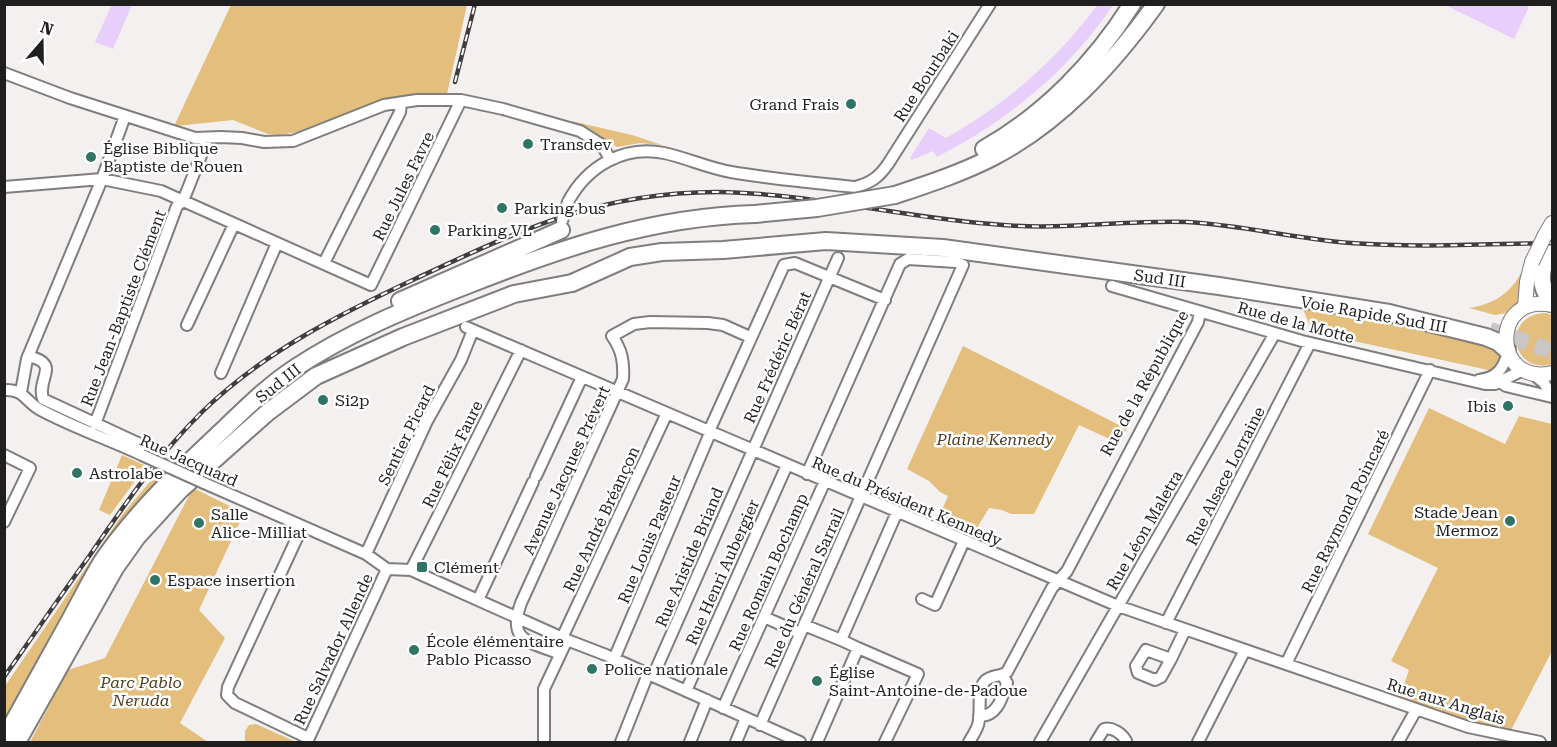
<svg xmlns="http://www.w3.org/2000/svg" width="1557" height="747" font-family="'Roboto Serif',serif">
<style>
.green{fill:#e3be7c}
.water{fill:#e8cefa}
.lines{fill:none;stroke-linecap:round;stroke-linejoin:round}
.highway-tunnel{stroke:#cac6c6;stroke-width:16;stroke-dasharray:16 8;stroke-linecap:butt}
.minor-casing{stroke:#807d7d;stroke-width:14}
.major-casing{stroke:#807d7d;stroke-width:16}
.highway-casing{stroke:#807d7d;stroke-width:20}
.minor{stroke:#fff;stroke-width:10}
.major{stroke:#fff;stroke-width:14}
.highway{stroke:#fff;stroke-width:16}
.rail-casing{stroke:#3f3d3d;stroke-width:4.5}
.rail{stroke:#fff;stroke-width:2;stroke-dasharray:7;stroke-linecap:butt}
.minor-bridge-casing{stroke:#807d7d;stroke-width:14;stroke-linecap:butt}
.major-bridge-casing{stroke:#807d7d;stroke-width:16;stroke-linecap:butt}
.highway-bridge-casing{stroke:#807d7d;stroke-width:20;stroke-linecap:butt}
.minor-bridge{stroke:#fff;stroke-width:10}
.major-bridge{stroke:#fff;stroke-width:14}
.highway-bridge{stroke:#fff;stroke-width:16}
.poi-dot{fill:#307466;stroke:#fff;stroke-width:2}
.labels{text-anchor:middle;stroke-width:5;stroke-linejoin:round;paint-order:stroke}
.street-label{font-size:16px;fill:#201f1f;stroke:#fff}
.poi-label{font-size:16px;fill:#201f1f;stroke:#fff;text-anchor:start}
.park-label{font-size:16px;font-style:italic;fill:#503e1c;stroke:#fff}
</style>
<rect width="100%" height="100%" fill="#f4f0f0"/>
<path class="green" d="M 231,5 L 467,5 L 447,94 L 380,100 L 298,132 L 278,135 L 268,134 L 233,120 L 176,126 L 175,124 Z
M 571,121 L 632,135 L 662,145 L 640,143 L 617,147 L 587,127 Z
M 1521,273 L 1523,273 L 1520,300 L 1506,313 L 1495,315 L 1469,308 C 1493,304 1509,295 1521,273 Z
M 1302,307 L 1410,322 L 1490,344 L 1501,356 L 1502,359 L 1493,371 L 1321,334 L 1312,331 Z
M 1546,313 L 1552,315 L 1552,364 C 1512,376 1500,314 1546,313 Z
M 963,346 L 1127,429 L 1114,441 L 1079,425 L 1034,514 L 1011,514 L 1002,510 L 989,508 L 974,533 L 962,535 L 936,524 L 948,496 L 940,492 L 929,481 L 907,469 Z
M 1429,408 L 1505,444 L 1519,416 L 1552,424 L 1552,651 L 1510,732 L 1468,723 L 1444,714 L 1442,710 L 1434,708 L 1431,710 L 1399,699 L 1409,670 L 1391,661 L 1438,568 L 1368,534 Z
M 122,455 L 146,466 L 110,515 L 99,510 Z
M 158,472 L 163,475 L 117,531 L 70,602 L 5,724 L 5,686 L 122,515 Z
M 193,488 L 244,513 L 199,610 L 225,638 L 180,723 L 208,742 L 30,742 L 68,670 L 105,658 Z
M 256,724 L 296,742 L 245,742 L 245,731 L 249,725 Z"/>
<path class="water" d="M 112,4 L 132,5 L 113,49 L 95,42 Z
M 1098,4 L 1113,5 C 1069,71 1007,121 937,157 L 933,151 L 912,160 L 910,158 L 929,128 L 946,138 C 1007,103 1056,61 1098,4 Z
M 1524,5 L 1529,7 L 1514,39 L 1445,5 Z"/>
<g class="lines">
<path class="highway-tunnel" d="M 1490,330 L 1552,351"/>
<g class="minor-casing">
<path id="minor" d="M 4,73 L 70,98 L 195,138 L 221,137 L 242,138 L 264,142 L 293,141 L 384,105 L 417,100 L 461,100 L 503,109 L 580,131 L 602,145 L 610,159
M 4,187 L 102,179 L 161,191 L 371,285 L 461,100
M 568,202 C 587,166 624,145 664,153 C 687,158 708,168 731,172 C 772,179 814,183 855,187 C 871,183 879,177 888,164 L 990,4
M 324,263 L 400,112 L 401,103
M 1112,286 L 1302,341 L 1485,384 L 1495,384 L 1523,370
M 187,325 L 234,224
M 466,327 L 1118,606 L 1468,727 L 1540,742
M 28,356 C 62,364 36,378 43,399 L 155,451
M 221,373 L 277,243
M 1533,374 L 1544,383 L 1552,396
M 1479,380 C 1497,378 1503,369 1508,353
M 1500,382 L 1506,386 L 1552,397
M 4,390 C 24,389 24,400 39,409 C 72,427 108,439 142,455
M 21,392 L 27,359 L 102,179 L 125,116
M 95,424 L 177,206 L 183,201 L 208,138
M 4,455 L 30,468 L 4,522
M 536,476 L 582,377
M 204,483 L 366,554 L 387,569
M 302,527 L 228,687 L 227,695 L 235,703 L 308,738
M 366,554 L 427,421 L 461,360 L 473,330
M 387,569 L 411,570 L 567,640 L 544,689 L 544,742
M 411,570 L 521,350
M 922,599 L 935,605 L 964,541
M 478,600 L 533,482
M 764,617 L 800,633
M 1166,623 L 1310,343
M 804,625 L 841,640
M 562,638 L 667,413
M 567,640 L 606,655 L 800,742
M 858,648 L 918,674 L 885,742
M 560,654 C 529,641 507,642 521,603 L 623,379 C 624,362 622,350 612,336 L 634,324 L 650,322 L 708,323 L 723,325 L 750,337
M 614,659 L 708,438 L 710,429 L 784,265 L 795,263 L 885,300
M 1171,659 L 1161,677 L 1155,680 L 1138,673 L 1136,666 L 1146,650 L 1171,659 L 1185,630
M 1286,664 L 1430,370
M 653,676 L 838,258
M 686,691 L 787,465
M 723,708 L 825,481
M 979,716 C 997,717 1002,698 1007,683 L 1003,676
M 760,725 L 963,265 L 956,262 L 908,259 L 900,264 L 807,474
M 307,742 L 387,569
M 621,742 L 648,674
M 690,742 L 707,700
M 736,742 L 746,718
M 817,742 L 858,648 L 841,640 L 897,512
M 969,742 C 972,737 976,731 978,725 C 982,712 976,691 985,681 C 991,675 1000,677 1007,672 L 1052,588 L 1067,571 L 1198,322 L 1200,312
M 1040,742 L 1275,333
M 1096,742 L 1104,729 C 1112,727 1122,733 1126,741 L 1125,742
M 1198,742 L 1245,650
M 1398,742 L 1416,710"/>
</g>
<g class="major-casing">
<path id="major" d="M 1545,235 L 1552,223
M 1552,305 C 1490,292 1492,387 1552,373
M 1525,307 L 1527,282 L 1532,262"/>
</g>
<g class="highway-casing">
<path id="highway" d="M 984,149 C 1044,115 1095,63 1132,4
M 895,195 C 928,184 962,173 993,157 C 1060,122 1112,65 1156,4
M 1552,248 C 1540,269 1537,283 1552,303
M 400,301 L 561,230
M 4,739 C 26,699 48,659 70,620 C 81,600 91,579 103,560 C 137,511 181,469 225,428 C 247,407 269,385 295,368 C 348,333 406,309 465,286 C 561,248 651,217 755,214
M 17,742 L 115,568 L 137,537 L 180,490 L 268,412 L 316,376 L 403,337 L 514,294 L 572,283 L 630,257 L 662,252 L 723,250 L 826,241 L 943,248 L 1219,286 L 1389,313 L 1486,337 L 1498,342 L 1507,350"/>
</g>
<use href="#minor" class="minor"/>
<use href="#major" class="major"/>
<use href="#highway" class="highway"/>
<g class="rail-casing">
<path id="rail" d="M 455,82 L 475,4
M 4,677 C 33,636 61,595 90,555 C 125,504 159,454 203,411 C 265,351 340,314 417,278 C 520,230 600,192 717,192 C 813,193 907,219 1003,225 C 1064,230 1125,220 1187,222 C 1242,225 1296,239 1351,243 C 1418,248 1486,244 1552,243"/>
</g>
<use href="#rail" class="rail"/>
<g class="minor-bridge-casing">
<path id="minor-bridge" d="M 562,221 L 568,202
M 142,455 L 204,483"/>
</g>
<g class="major-bridge-casing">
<path id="major-bridge" d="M 1532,262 L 1545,235"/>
</g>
<g class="highway-bridge-casing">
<path id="highway-bridge" d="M 755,214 L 817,208 L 895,195"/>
</g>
<use href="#minor-bridge" class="minor-bridge"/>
<use href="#major-bridge" class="major-bridge"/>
<use href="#highway-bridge" class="highway-bridge"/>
</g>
<g class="poi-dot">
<circle cx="851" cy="104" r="6"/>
<circle cx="528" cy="144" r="6"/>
<circle cx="91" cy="157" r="6"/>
<circle cx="502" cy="208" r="6"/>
<circle cx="435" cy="230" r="6"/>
<circle cx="323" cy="400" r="6"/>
<circle cx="1508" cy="406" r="6"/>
<circle cx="77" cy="473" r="6"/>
<circle cx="1510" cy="521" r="6"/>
<circle cx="199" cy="523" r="6"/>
<rect x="416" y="561" width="12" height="12" rx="3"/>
<circle cx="155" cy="580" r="6"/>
<circle cx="414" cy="650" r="6"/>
<circle cx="592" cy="669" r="6"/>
<circle cx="817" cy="681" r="6"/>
</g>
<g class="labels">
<g class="street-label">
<text transform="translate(926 76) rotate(-57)" y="6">Rue Bourbaki</text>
<text transform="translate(403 186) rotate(-64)" y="6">Rue Jules Favre</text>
<text transform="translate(1160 278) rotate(8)" y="6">Sud III</text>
<text transform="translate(123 308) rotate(-69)" y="6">Rue Jean-Baptiste Clément</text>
<text transform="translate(1374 314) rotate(10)" y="6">Voie Rapide Sud III</text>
<text transform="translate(1296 322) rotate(15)" y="6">Rue de la Motte</text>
<text transform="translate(777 357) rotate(-66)" y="6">Rue Frédéric Bérat</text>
<text transform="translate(278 383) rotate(-38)" y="6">Sud III</text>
<text transform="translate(1144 383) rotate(-61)" y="6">Rue de la République</text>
<text transform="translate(406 435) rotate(-64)" y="6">Sentier Picard</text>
<text transform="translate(452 454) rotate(-64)" y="6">Rue Félix Faure</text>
<text transform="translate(189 460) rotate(24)" y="6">Rue Jacquard</text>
<text transform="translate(566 470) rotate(-65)" y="6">Avenue Jacques Prévert</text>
<text transform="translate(1225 476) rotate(-63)" y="6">Rue Alsace Lorraine</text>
<text transform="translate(907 501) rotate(23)" y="6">Rue du Président Kennedy</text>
<text transform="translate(1345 511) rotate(-64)" y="6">Rue Raymond Poincaré</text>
<text transform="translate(601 519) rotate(-65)" y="6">Rue André Bréançon</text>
<text transform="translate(1144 530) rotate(-60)" y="6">Rue Léon Maletra</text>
<text transform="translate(649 539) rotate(-67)" y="6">Rue Louis Pasteur</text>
<text transform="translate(689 557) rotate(-67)" y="6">Rue Aristide Briand</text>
<text transform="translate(722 572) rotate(-66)" y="6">Rue Henri Aubergier</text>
<text transform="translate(768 572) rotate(-66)" y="6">Rue Romain Bochamp</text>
<text transform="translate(804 588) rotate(-66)" y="6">Rue du Général Sarrail</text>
<text transform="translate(333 649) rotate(-65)" y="6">Rue Salvador Allende</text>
<text transform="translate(1446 701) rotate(17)" y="6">Rue aux Anglais</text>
</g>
<g class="poi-label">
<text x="839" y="110" text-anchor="end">Grand Frais</text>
<text x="540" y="150">Transdev</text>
<text x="103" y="154">Église Biblique<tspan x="103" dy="18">Baptiste de Rouen</tspan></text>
<text x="514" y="214">Parking bus</text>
<text x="447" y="236">Parking VL</text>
<text x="335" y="406">Si2p</text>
<text x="1496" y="412" text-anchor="end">Ibis</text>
<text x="89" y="479">Astrolabe</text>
<text x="1498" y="518" text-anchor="end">Stade Jean<tspan x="1498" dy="18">Mermoz</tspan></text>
<text x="211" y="520">Salle<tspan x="211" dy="18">Alice-Milliat</tspan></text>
<text x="434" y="573">Clément</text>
<text x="167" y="586">Espace insertion</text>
<text x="426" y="647">École élémentaire<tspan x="426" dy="18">Pablo Picasso</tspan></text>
<text x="604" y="675">Police nationale</text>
<text x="829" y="678">Église<tspan x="829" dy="18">Saint-Antoine-de-Padoue</tspan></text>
</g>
<g class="park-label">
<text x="995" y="445">Plaine Kennedy</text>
<text x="141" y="688">Parc Pablo<tspan x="141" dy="18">Neruda</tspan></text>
</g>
</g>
<rect width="1557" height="747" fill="none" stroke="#201f1f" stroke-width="12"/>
<g transform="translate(42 42) rotate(20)" stroke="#ffffff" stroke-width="4.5" paint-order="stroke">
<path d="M0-4.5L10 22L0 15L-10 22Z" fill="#201f1f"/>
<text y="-9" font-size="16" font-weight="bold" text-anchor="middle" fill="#201f1f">N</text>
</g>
</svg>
